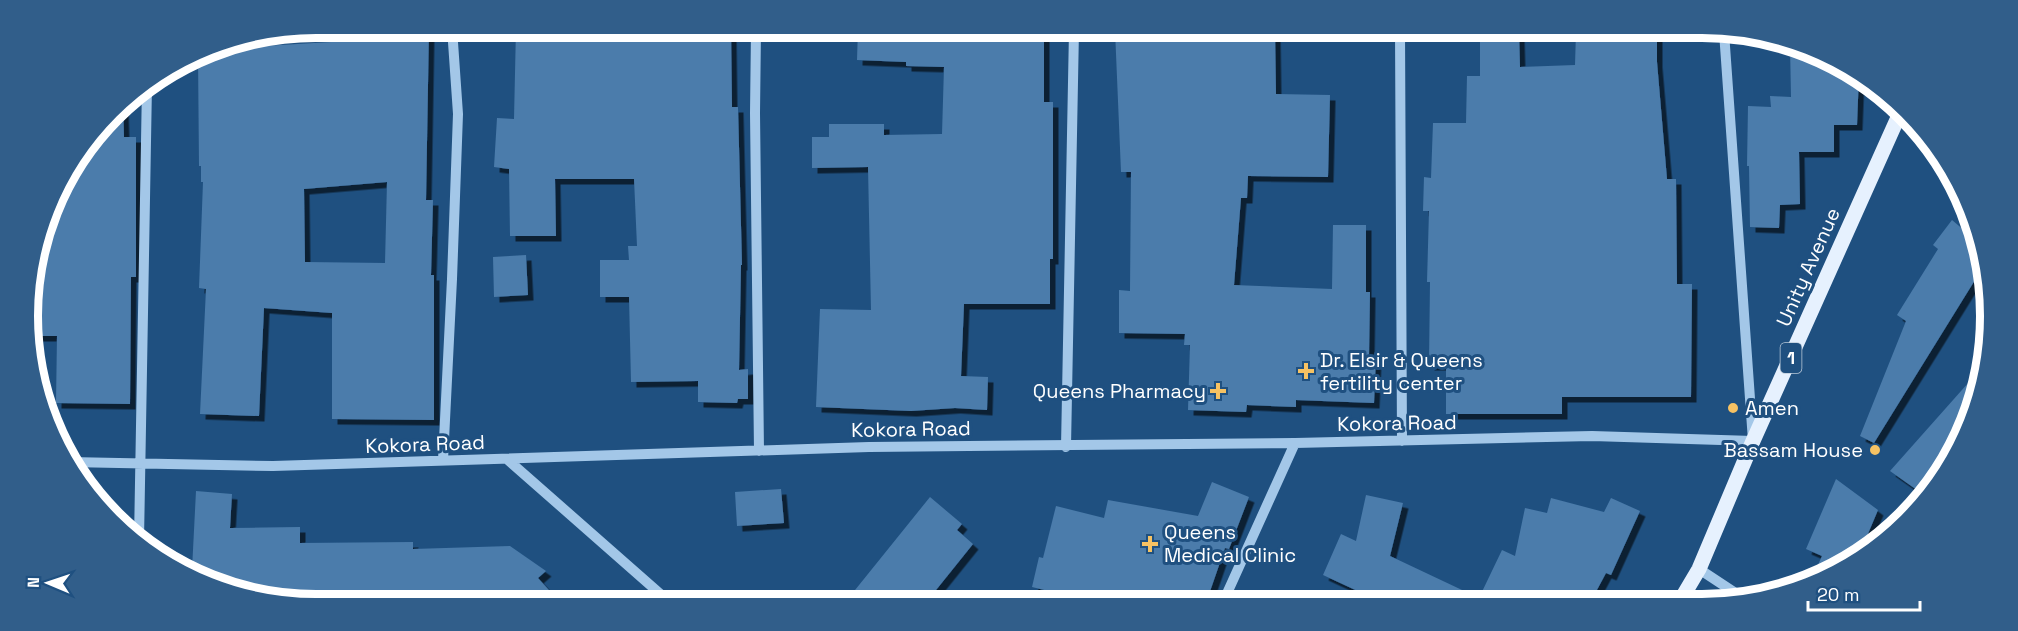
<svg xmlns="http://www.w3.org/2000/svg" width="2018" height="631" font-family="'Space Grotesk',sans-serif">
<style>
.building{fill:#4b7cab;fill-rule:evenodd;filter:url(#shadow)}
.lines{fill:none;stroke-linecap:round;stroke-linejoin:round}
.minor{stroke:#a3c7e8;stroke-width:10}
.major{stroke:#e6f1fe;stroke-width:15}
.poi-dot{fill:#f6c263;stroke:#1f5080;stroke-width:2}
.labels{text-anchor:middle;stroke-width:6;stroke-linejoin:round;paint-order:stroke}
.shield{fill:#1f5080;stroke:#bccad9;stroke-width:1.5}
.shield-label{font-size:18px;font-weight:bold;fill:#fff}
.street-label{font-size:20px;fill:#fff;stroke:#1f5080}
.poi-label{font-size:20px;fill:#fff;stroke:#1f5080;text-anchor:start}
.rim{fill:none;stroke:#fff;stroke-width:8}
</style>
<defs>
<filter id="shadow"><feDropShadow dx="5.5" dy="5.5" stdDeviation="0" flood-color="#0009"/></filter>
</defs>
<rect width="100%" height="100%" fill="#1f5080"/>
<path class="building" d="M 331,27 L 429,27 L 426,200 L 433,200 L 431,275 L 434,275 L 434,420 L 332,419 L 332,313 L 264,308 L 259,416 L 200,414 L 206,289 L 199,288 L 203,182 L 201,182 L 201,166 L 199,166 L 198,54 L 205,49 L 247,41 L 247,47 L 331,42 ZM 387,182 L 385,263 L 305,262 L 304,189 Z
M 516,28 L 731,29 L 732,107 L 738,107 L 742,265 L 741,265 L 739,370 L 748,369 L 748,399 L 738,399 L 737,403 L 698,402 L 698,381 L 631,382 L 629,297 L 600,297 L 600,260 L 629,260 L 628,246 L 637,246 L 634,179 L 555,179 L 556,236 L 510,236 L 509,169 L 494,167 L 497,118 L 514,119 Z
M 858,29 L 1044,30 L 1044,102 L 1053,102 L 1053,259 L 1050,259 L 1050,304 L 964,304 L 961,376 L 988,377 L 987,410 L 955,408 L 911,411 L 816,407 L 820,309 L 871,310 L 868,167 L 812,168 L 812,137 L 829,137 L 829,124 L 884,124 L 884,135 L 942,134 L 944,67 L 906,66 L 906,62 L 857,60 Z
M 1115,30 L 1275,31 L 1276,94 L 1330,95 L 1328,177 L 1248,176 L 1247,198 L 1241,198 L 1234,285 L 1332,289 L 1333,225 L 1366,225 L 1366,292 L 1370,292 L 1369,356 L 1376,357 L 1374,403 L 1296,400 L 1296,407 L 1247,405 L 1246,412 L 1188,410 L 1190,345 L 1184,345 L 1185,334 L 1119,333 L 1119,290 L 1130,291 L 1131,172 L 1121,172 Z
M 1480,32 L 1519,32 L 1520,67 L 1575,65 L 1576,32 L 1657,32 L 1657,62 L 1667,179 L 1676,179 L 1677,284 L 1692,284 L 1691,397 L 1562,397 L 1562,414 L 1446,414 L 1446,365 L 1429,365 L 1430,282 L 1427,282 L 1429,211 L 1423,211 L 1424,177 L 1431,178 L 1433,123 L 1466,123 L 1467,76 L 1480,76 Z
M 1790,45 L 1859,74 L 1857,125 L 1834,125 L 1834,152 L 1799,152 L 1800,204 L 1780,205 L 1779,228 L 1750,227 L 1749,166 L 1747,166 L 1748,106 L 1771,107 L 1770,96 L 1791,97 Z
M 123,101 L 124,137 L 136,137 L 136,277 L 131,277 L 130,404 L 56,403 L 57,336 L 33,336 L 29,278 L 57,188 Z
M 1952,220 L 1978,242 L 1986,260 L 1985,288 L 1975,280 L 1874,443 L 1860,436 L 1906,321 L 1897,315 L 1938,249 L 1933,245 Z
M 526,255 L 528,295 L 494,297 L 493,257 Z
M 1985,364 L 1985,372 L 1953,459 L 1924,495 L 1890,471 Z
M 1836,479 L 1878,510 L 1859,555 L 1830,574 L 1811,580 L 1822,556 L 1806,549 Z
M 1212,482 L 1249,497 L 1229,549 L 1225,548 L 1207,600 L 1085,600 L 1032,587 L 1039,557 L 1043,558 L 1056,506 L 1104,518 L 1108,500 L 1198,516 Z
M 781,489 L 784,523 L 737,526 L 735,492 Z
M 196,491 L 232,494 L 230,528 L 300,527 L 300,543 L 413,542 L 413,549 L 510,546 L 546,571 L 538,578 L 557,599 L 259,598 L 192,570 Z
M 1366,495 L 1403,503 L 1390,556 L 1479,598 L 1502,550 L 1515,556 L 1525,508 L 1547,513 L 1551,498 L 1604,512 L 1611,498 L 1640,511 L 1611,575 L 1606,573 L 1591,601 L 1379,601 L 1323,575 L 1341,534 L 1356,541 Z
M 930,497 L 962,524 L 957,530 L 973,544 L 928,600 L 847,600 Z"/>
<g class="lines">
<path class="minor" d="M 756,29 L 755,113 L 759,451
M 1400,31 L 1402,441
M 1066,447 L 1074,30
M 443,460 L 452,279 L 458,114 L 452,28
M 508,460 L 666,599
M 69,462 L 273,466 L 869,447 L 1295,443 L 1592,436 L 1753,441 L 1724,32
M 139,540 L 147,85
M 1699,569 L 1746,600
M 1224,600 L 1295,443"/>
<path class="major" d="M 1680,601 L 1699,569 L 1753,441 L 1900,113"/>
</g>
<g class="poi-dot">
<path d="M1303 362h6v6h6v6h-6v6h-6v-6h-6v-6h6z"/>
<path d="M1215 382h6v6h6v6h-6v6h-6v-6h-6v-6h6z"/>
<circle cx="1733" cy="408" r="6"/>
<circle cx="1875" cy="450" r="6"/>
<path d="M1147 535h6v6h6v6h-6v6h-6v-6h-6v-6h6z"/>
</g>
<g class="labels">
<rect class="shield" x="1780.5" y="343" width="21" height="30" rx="4.5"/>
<g class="shield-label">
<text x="1791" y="364">1</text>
</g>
<g class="street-label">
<text transform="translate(1808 267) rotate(-66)" y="7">Unity Avenue</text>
<text transform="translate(1397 423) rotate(-1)" y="7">Kokora Road</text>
<text transform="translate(911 429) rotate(-1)" y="7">Kokora Road</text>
<text transform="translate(425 444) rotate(-2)" y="7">Kokora Road</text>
</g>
<g class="poi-label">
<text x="1320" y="367">Dr. Elsir &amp; Queens<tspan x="1320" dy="23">fertility center</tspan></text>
<text x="1206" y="398" text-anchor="end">Queens Pharmacy</text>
<text x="1745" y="415">Amen</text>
<text x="1863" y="457" text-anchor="end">Bassam House</text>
<text x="1164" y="539">Queens<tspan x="1164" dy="23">Medical Clinic</tspan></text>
</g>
</g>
<path d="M0 0H2018V631H0ZM316 38H1702A278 278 0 0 1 1980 316V316A278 278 0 0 1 1702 594H316A278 278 0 0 1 38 316V316A278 278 0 0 1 316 38Z" fill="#315e8a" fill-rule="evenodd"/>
<path class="rim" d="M316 38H1702A278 278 0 0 1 1980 316V316A278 278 0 0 1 1702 594H316A278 278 0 0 1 38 316V316A278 278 0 0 1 316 38Z"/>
<g transform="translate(48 583) rotate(272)" stroke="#1f5080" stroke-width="4.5" paint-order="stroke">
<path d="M0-4.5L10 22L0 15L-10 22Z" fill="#ffffff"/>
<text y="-9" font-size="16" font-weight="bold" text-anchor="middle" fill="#ffffff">N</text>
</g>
<path d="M1808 601v9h112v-9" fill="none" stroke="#ffffff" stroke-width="3"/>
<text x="1817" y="601" font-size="18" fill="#ffffff" stroke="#1f5080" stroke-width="4.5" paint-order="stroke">20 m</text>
</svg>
